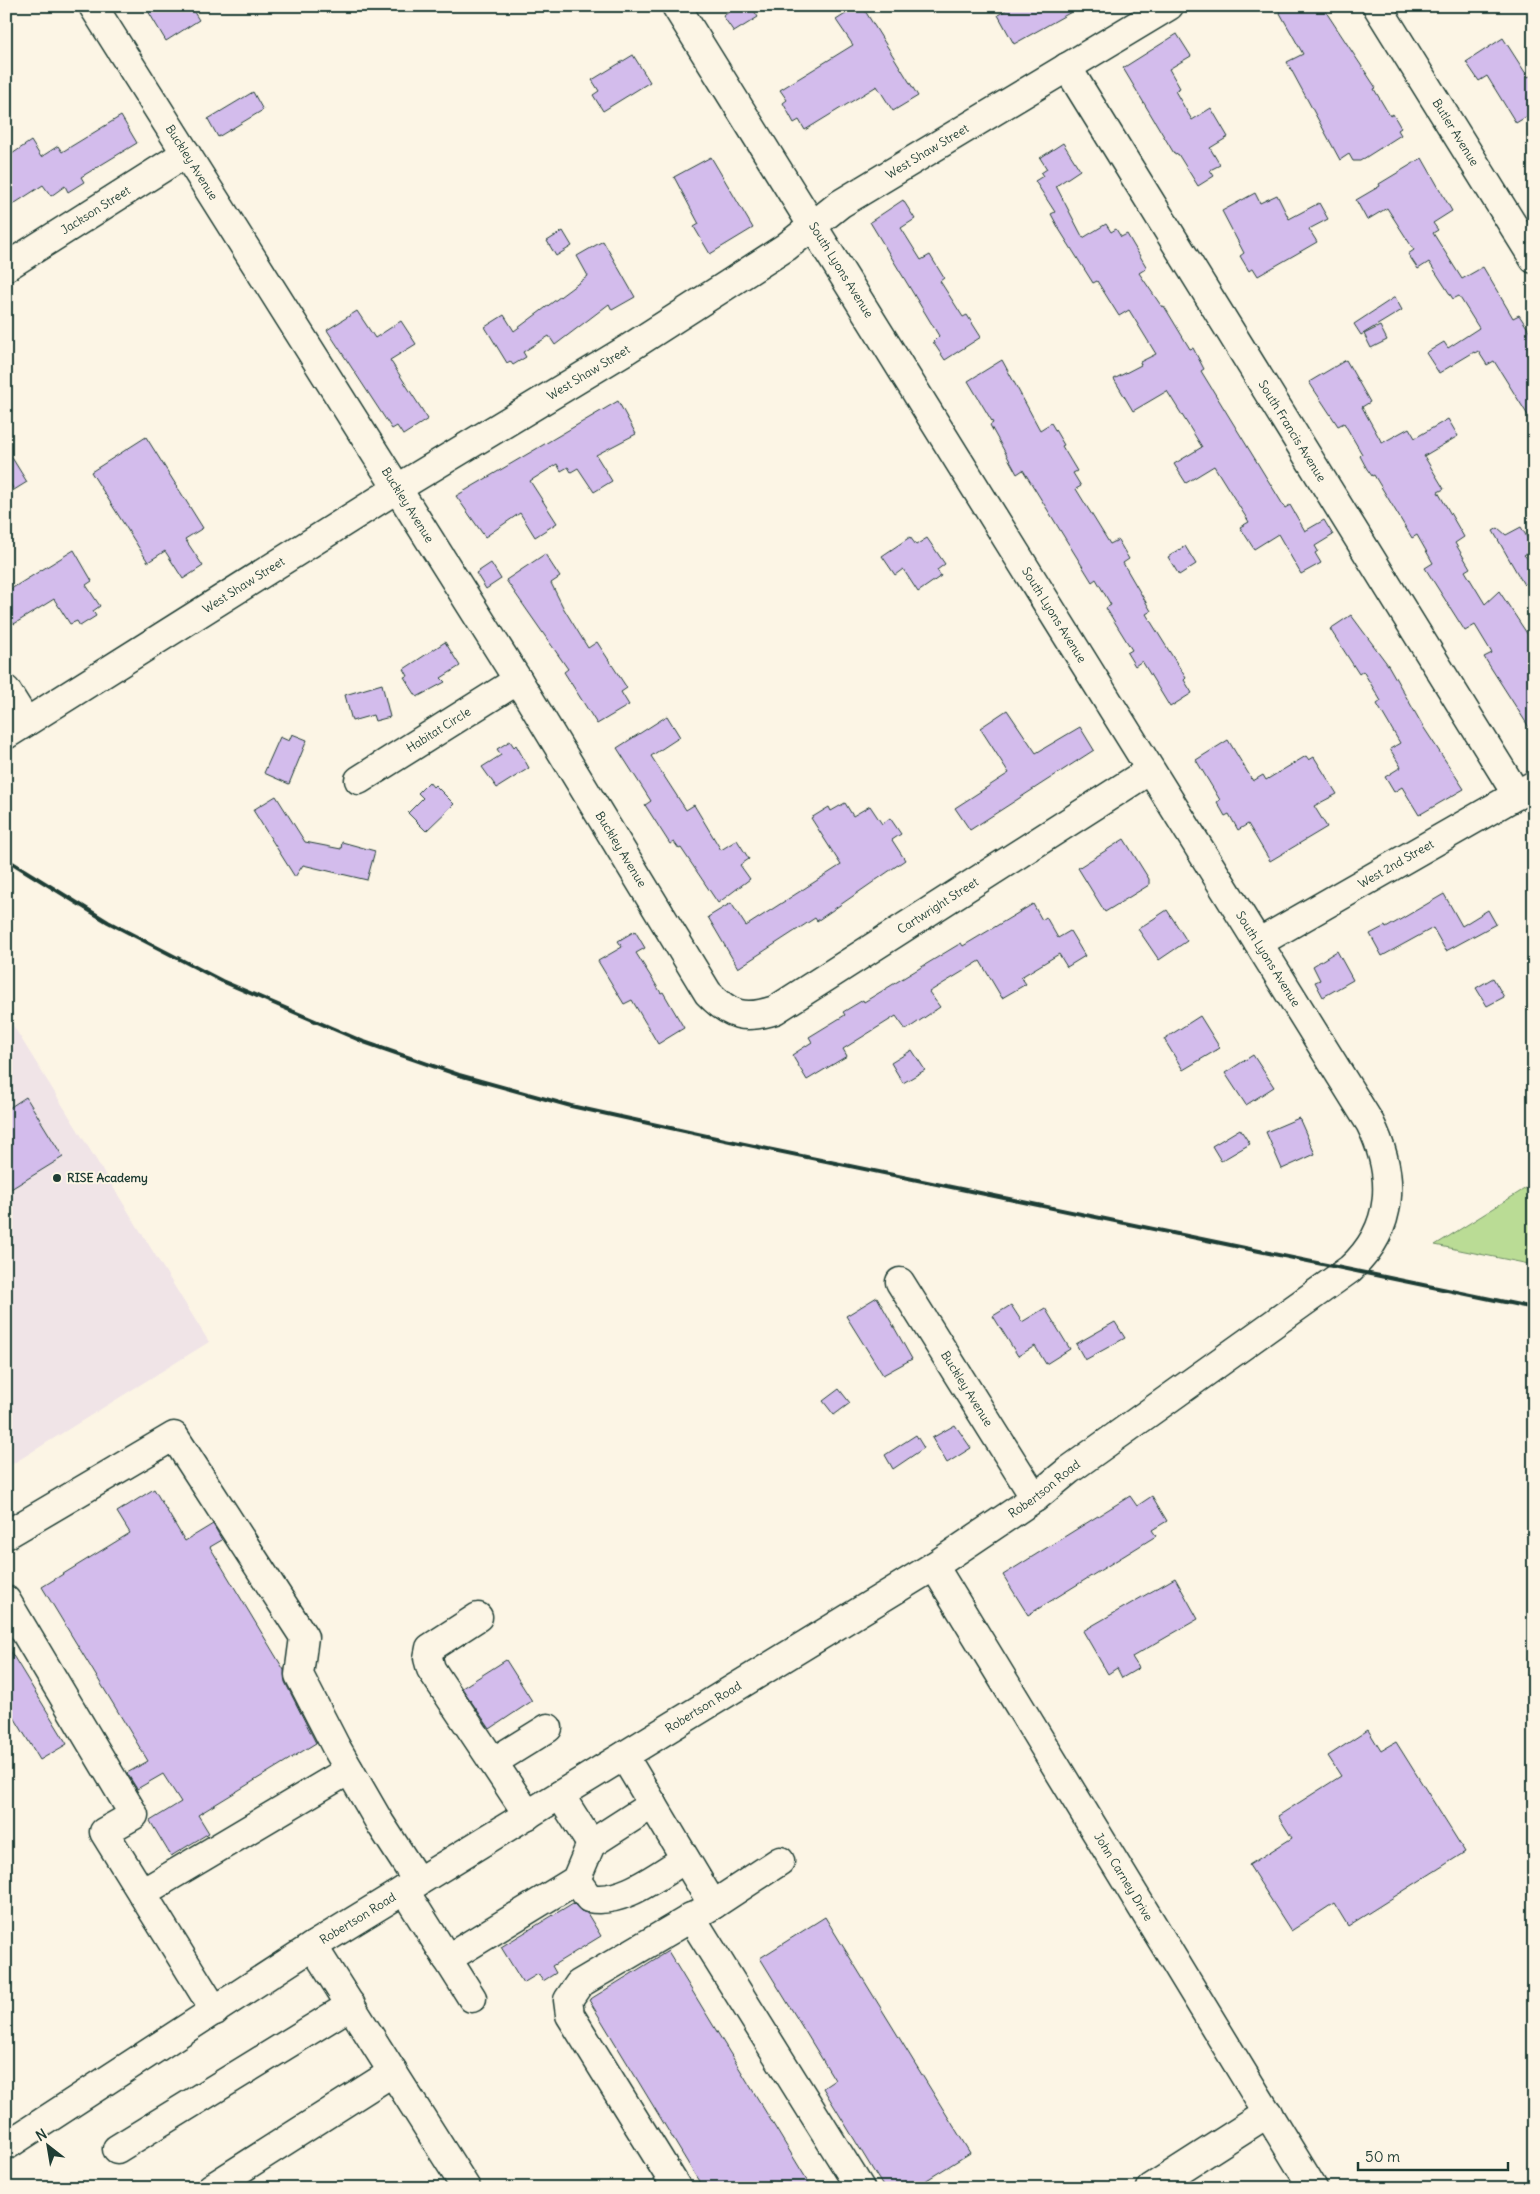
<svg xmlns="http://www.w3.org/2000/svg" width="1540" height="2194" font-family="Delius,sans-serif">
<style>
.built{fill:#f0e4e7}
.green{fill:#badc95;stroke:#6c8c64}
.building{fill:#d3bcec;stroke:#1f3d34}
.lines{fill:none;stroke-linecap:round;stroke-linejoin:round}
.minor-casing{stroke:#1f3d34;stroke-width:31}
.minor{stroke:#fcf5e5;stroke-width:28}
.rail{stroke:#1f3d34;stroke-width:4}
.poi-dot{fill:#1f3d34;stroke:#fcf5e5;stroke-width:2}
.labels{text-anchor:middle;stroke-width:4;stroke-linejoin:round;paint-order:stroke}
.street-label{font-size:12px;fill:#1f3d34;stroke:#fcf5e5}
.poi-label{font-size:12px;font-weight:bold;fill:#1f3d34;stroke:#fcf5e5;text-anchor:start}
</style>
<rect width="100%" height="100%" fill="#fcf5e5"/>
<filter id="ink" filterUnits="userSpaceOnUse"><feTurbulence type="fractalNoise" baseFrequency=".02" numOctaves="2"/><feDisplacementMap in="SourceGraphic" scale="10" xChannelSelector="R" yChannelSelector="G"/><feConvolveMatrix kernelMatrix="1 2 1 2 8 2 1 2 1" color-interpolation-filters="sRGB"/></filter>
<g filter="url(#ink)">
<path class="built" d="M 6,1014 L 209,1342 L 6,1468 Z"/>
<path class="green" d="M 1534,1183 L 1534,1265 L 1435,1245 Z"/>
<path class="building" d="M 145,6 L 190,6 L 199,20 L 166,41 Z
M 738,6 L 751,6 L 758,17 L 734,32 L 723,16 Z
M 858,6 L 862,6 L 918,96 L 893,111 L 877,86 L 805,130 L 799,120 L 794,123 L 783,103 L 787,100 L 780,90 L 853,45 L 836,20 Z
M 1012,6 L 1082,6 L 1014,44 L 998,15 Z
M 1276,6 L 1322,6 L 1376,88 L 1374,89 L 1390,116 L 1393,114 L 1401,128 L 1398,130 L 1401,135 L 1360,161 L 1353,161 L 1349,154 L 1340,160 L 1287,62 L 1303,54 Z
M 1177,34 L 1191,56 L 1169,69 L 1180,88 L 1175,91 L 1192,120 L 1211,108 L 1228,137 L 1210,148 L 1220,165 L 1210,170 L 1214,176 L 1198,186 L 1178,154 L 1175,155 L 1123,68 Z
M 1503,38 L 1528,77 L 1534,74 L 1534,112 L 1516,123 L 1487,76 L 1479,81 L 1466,62 Z
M 633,55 L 650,82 L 603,111 L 593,95 L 599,91 L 592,80 Z
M 253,92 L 263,110 L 218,137 L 208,119 Z
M 121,116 L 137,143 L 81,177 L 84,182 L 68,192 L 65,186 L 51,196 L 43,185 L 12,205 L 6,197 L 6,158 L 31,141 L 41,157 L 58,146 L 62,152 Z
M 1063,143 L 1080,170 L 1056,186 L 1083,238 L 1106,224 L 1111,232 L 1116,229 L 1121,237 L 1127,234 L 1147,268 L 1139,273 L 1162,307 L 1164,306 L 1190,349 L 1193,348 L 1204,369 L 1201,371 L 1285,508 L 1290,505 L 1305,531 L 1324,520 L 1333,535 L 1315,546 L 1318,551 L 1315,553 L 1321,563 L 1301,574 L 1278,534 L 1254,549 L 1240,527 L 1249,522 L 1214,466 L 1186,483 L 1174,464 L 1202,447 L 1167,391 L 1133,411 L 1114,379 L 1141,365 L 1140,362 L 1156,354 L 1129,310 L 1119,316 L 1097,281 L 1093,283 L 1059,229 L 1051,214 L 1055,212 L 1035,181 L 1043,176 L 1041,173 L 1047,169 L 1040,158 Z
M 711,157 L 753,228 L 710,254 L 694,227 L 699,224 L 674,177 Z
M 1422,158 L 1452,211 L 1433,223 L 1438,230 L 1433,233 L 1462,279 L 1483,267 L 1513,318 L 1519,315 L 1534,338 L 1534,425 L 1494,361 L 1487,365 L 1478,351 L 1475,353 L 1474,352 L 1439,373 L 1426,353 L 1444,342 L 1448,348 L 1479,328 L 1459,296 L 1453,299 L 1429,262 L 1418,269 L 1408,254 L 1414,250 L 1387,208 L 1367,220 L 1356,200 L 1380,186 L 1379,184 Z
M 1255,193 L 1260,203 L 1277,195 L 1289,219 L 1319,203 L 1328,219 L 1309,229 L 1317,242 L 1258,276 L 1253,268 L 1249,271 L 1240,256 L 1244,253 L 1222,211 Z
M 903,200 L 915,219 L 901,228 L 921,260 L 930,255 L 944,278 L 940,281 L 963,317 L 967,315 L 981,337 L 945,360 L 933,342 L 939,336 L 870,222 Z
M 563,231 L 572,246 L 556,256 L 547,241 Z
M 603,241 L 635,297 L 612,310 L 609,304 L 555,345 L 549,336 L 523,352 L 526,357 L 513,365 L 510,361 L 507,363 L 485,327 L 504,315 L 514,331 L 588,276 L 577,256 Z
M 1395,297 L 1402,310 L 1361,335 L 1354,324 Z
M 357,311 L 375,338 L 401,321 L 416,344 L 390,360 L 428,419 L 403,435 L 397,426 L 392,429 L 327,330 Z
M 1380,326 L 1387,340 L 1371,348 L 1364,334 Z
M 1002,360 L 1040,430 L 1051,423 L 1064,445 L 1062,446 L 1077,471 L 1073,473 L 1081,486 L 1076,489 L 1110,544 L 1118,540 L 1129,559 L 1123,563 L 1151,611 L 1146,614 L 1186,678 L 1184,680 L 1192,693 L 1170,707 L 1142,661 L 1135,666 L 1127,653 L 1132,650 L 1106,608 L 1111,605 L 1096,579 L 1092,582 L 1023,470 L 1017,474 L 990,425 L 993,423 L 968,381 Z
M 1346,360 L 1370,402 L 1362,407 L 1382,443 L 1409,428 L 1415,438 L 1448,419 L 1458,436 L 1424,456 L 1444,489 L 1438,492 L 1464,537 L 1455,543 L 1470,568 L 1465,571 L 1485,604 L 1499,591 L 1534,644 L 1534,735 L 1484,657 L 1492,653 L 1475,625 L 1465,631 L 1425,568 L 1433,563 L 1417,535 L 1412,538 L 1374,475 L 1372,476 L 1367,469 L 1360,456 L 1362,454 L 1344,423 L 1338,426 L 1309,382 Z
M 618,401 L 636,434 L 596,455 L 612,481 L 594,492 L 578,468 L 571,472 L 568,467 L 561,471 L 557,464 L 530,481 L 557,523 L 535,537 L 520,513 L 485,537 L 456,496 Z
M 146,437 L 203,528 L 185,539 L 203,566 L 183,579 L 165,551 L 148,562 L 91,472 Z
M 6,448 L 27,482 L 14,490 L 6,477 Z
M 1521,527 L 1534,549 L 1524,555 L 1534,566 L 1534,576 L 1524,585 L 1493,531 L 1498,528 L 1506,535 Z
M 910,537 L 916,545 L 927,538 L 945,564 L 937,570 L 941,576 L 918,592 L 903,569 L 895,575 L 882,556 Z
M 1185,546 L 1196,564 L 1179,575 L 1168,557 Z
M 74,550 L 92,581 L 86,585 L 100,606 L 93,611 L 96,616 L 80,626 L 77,621 L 70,624 L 54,599 L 14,624 L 6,612 L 6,592 Z
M 545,554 L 560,577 L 551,583 L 564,609 L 588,648 L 597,642 L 627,688 L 621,692 L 629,705 L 597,724 L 564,672 L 568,669 L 506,580 Z
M 491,563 L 501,579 L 486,589 L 476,573 Z
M 1351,615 L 1388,665 L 1424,728 L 1464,789 L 1419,815 L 1402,787 L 1394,792 L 1385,777 L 1401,767 L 1390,749 L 1400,743 L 1377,704 L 1381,701 L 1363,671 L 1359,674 L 1330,629 Z
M 445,642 L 460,666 L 441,678 L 445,682 L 417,697 L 404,677 L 408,676 L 404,669 Z
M 382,684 L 390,717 L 375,721 L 373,715 L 352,721 L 345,695 Z
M 1007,710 L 1036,753 L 1080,727 L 1094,750 L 970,830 L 955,808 L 1009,773 L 980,728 Z
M 667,716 L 680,737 L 651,756 L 686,810 L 694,805 L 721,850 L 737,840 L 749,859 L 740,865 L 750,879 L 718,903 L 681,848 L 679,849 L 674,842 L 670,844 L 645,805 L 651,801 L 617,748 Z
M 292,734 L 307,740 L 289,784 L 264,773 L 280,737 L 289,741 Z
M 1228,740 L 1253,781 L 1263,775 L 1266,780 L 1306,756 L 1309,760 L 1314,757 L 1337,794 L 1314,806 L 1327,827 L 1270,861 L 1248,824 L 1238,830 L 1229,814 L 1225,816 L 1217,802 L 1220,800 L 1196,760 Z
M 510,741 L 514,747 L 516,745 L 529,768 L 497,788 L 482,767 L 501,755 L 497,749 Z
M 429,782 L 433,787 L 435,785 L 454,804 L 426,831 L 408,813 L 423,798 L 418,793 Z
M 276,796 L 305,842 L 341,849 L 342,842 L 375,851 L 367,880 L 303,865 L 295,877 L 253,810 Z
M 845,803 L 853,816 L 870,806 L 882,824 L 890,818 L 901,834 L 892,840 L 905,860 L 817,921 L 815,918 L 738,968 L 708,917 L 731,903 L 746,926 L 841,865 L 811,818 L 829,807 L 831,811 Z
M 1124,839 L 1149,879 L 1149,885 L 1105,912 L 1078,868 Z
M 1444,894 L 1462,926 L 1488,910 L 1496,924 L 1446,951 L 1433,928 L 1382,956 L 1370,934 L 1385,926 L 1386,928 Z
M 1033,904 L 1042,920 L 1046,917 L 1058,938 L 1070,931 L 1085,956 L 1067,967 L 1059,954 L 1021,977 L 1026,984 L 1002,998 L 980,961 L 929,992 L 940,1007 L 906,1030 L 896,1016 L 843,1049 L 847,1056 L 807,1080 L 792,1055 L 812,1042 L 809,1037 L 845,1015 L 843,1012 L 863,1000 L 864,1002 L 961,943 L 963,946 Z
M 1167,910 L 1187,941 L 1159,960 L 1138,929 Z
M 635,931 L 645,948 L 636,953 L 661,993 L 663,992 L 684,1028 L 658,1044 L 632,1000 L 624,1004 L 598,961 L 622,947 L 618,941 Z
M 1337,951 L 1353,980 L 1323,997 L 1315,982 L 1320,980 L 1313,966 Z
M 1493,978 L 1504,997 L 1487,1006 L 1476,988 Z
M 1200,1016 L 1220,1048 L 1183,1070 L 1164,1039 Z
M 912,1050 L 925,1070 L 903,1083 L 891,1063 Z
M 1253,1055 L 1274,1087 L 1246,1105 L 1225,1073 Z
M 26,1097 L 63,1157 L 6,1192 L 6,1110 Z
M 1299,1118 L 1315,1154 L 1282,1169 L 1266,1132 Z
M 1240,1129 L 1250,1144 L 1221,1161 L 1212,1146 Z
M 877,1297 L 912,1359 L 883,1375 L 846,1316 Z
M 1011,1305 L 1022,1322 L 1045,1308 L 1070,1349 L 1046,1364 L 1035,1346 L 1018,1356 L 993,1316 Z
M 1115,1322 L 1125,1338 L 1085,1360 L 1076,1344 Z
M 839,1389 L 850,1403 L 834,1415 L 823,1401 Z
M 955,1425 L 971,1448 L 947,1463 L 932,1438 Z
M 916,1435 L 924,1448 L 893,1469 L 885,1455 Z
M 154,1489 L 185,1541 L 213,1524 L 222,1540 L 210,1547 L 284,1670 L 285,1682 L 316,1743 L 198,1815 L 209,1833 L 171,1856 L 150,1821 L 181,1802 L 163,1774 L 137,1789 L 127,1773 L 148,1761 L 42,1587 L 130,1533 L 117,1512 Z
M 1130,1496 L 1137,1506 L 1152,1496 L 1167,1521 L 1152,1530 L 1156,1536 L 1028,1615 L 1003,1575 Z
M 1175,1578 L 1198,1619 L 1132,1657 L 1139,1668 L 1122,1678 L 1117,1668 L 1108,1674 L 1083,1631 Z
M 6,1644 L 67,1744 L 40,1760 L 6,1704 Z
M 506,1660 L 532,1701 L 490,1729 L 462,1688 Z
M 1368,1730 L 1381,1751 L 1396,1742 L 1465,1852 L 1348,1926 L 1334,1903 L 1291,1931 L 1249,1865 L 1292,1838 L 1278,1816 L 1341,1776 L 1328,1756 Z
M 573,1903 L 581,1911 L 587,1913 L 601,1936 L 552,1966 L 556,1973 L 543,1981 L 538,1974 L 523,1983 L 501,1947 Z
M 825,1917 L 970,2153 L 914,2188 L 884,2188 L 823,2088 L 835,2080 L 760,1958 Z
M 668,1951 L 812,2188 L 703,2188 L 589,2000 Z"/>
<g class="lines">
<g class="minor-casing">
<g id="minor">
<path id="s1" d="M 93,6 L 518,680 L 708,993 C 730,1016 745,1020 775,1010 L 1150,770"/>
<path id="s2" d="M 1377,6 L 1534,259"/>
<path id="s3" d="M 1067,67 L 1517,795"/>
<path id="s4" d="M 6,267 L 186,153"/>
<path d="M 6,690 L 26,722"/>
<path id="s5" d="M 6,735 L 398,488 L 626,350 L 786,247 L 840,204 L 1169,6"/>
<path id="s6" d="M 359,780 L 518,680"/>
<path id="s7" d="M 1258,943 L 1534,785"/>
<path id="s8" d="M 900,1282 L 1035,1498"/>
<path d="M 6,1535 L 174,1436 L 304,1637 L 299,1675 L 336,1747 L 380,1823 L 418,1882"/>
<path id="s9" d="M 934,1566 L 1313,2188"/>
<path d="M 6,1600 L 134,1815 L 104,1832 L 215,2011"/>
<path d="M 478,1617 L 430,1648 L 428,1658 L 431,1669 L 493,1762"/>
<path d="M 624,1756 L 713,1905 L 579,1984 L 568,2000 L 570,2015 L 677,2188"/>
<path d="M 560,1795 L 591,1844"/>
<path d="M 528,1815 L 493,1762 L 548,1728"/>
<path d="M 576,1880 L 589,1898 C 622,1905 658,1875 685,1859"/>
<path d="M 404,1890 L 472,1998"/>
<path d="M 142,1893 L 349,1770"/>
<path d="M 713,1905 L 780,1861"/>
<path d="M 691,1917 L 860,2188"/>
<path d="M 313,1946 L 466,2188"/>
<path d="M 447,1959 L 576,1880 L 591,1844 L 653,1804"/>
<path id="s10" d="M 6,2146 L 313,1946 L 934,1566 L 1035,1498 L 1069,1470 L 1350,1269 C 1395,1228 1396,1175 1370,1123 L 676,6"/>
<path d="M 117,2149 L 351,2005"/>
<path d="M 211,2188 L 393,2072"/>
<path d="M 1151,2188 L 1268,2113"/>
</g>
</g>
<use href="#minor" class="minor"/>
<path class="rail" d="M 6,859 L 108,922 L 222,981 L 364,1042 L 459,1075 L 571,1106 L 725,1140 L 1534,1308"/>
</g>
</g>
<circle class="poi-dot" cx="57" cy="1178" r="5"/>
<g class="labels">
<g class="street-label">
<text dy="4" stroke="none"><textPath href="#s2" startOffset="149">Butler Avenue</textPath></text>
<text dy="4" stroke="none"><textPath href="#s5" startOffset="1091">West Shaw Street</textPath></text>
<text dy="4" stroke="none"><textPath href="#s1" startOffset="185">Buckley Avenue</textPath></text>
<text dy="4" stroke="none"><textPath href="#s4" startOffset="106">Jackson Street</textPath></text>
<text transform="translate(841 270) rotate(58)" y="4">South Lyons Avenue</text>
<text dy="4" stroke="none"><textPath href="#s5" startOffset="686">West Shaw Street</textPath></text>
<text dy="4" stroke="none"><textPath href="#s3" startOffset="428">South Francis Avenue</textPath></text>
<text dy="4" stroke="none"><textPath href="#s1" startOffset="590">Buckley Avenue</textPath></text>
<text dy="4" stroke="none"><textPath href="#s5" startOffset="281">West Shaw Street</textPath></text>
<text transform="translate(1054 615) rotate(58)" y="4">South Lyons Avenue</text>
<text dy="4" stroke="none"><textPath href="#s6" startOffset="94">Habitat Circle</textPath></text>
<text dy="4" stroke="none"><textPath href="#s1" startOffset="995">Buckley Avenue</textPath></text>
<text dy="4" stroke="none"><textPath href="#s7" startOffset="159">West 2nd Street</textPath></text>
<text dy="4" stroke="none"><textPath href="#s1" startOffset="1431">Cartwright Street</textPath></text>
<text transform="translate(1268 959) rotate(58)" y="4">South Lyons Avenue</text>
<text dy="4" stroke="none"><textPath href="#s8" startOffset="126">Buckley Avenue</textPath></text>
<text dy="4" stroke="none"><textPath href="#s10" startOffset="1229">Robertson Road</textPath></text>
<text dy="4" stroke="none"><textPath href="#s10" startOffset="824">Robertson Road</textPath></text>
<text dy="4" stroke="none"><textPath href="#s9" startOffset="364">John Carney Drive</textPath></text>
<text dy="4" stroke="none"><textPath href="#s10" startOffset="419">Robertson Road</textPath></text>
</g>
<g class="poi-label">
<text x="67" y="1182">RISE Academy</text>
</g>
</g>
<rect width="1540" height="2194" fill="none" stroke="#fcf5e5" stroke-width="25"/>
<rect x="12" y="12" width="1515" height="2169" fill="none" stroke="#1f3d34" stroke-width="2" filter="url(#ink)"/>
<g transform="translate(48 2146) rotate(329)" stroke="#fcf5e5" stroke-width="4" paint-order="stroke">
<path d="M0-4L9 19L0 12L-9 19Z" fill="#1f3d34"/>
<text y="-8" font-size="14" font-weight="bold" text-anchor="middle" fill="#1f3d34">N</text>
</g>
<path d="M1358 2162v8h150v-8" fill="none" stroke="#1f3d34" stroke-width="2.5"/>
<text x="1365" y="2162" font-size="15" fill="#1f3d34" stroke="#fcf5e5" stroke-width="4" paint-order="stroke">50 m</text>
</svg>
